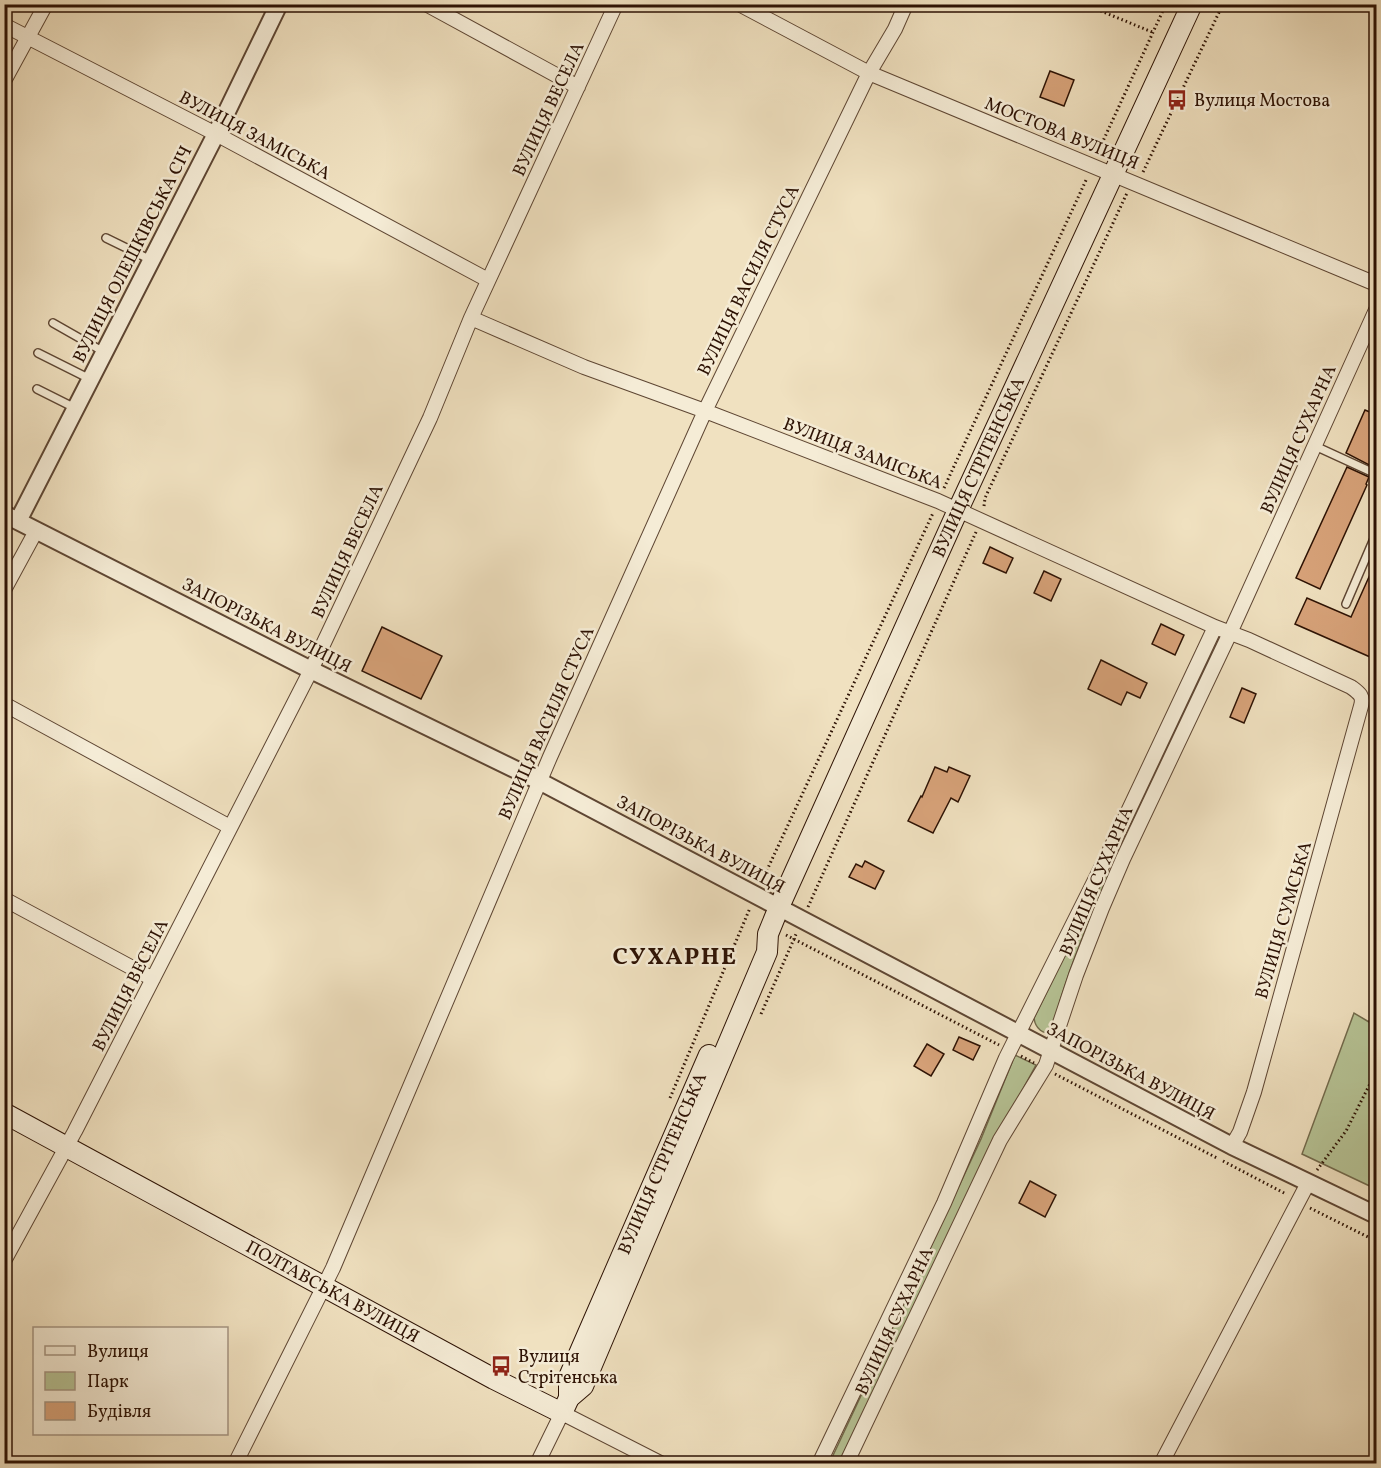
<svg xmlns="http://www.w3.org/2000/svg" width="1381" height="1468" font-family="Vollkorn,serif">
<style>
.green{fill:#b6c395;stroke:#726a4c;stroke-width:1.5}
.building{fill:#d8a37a;stroke:#2d1204;stroke-width:1.5}
.lines{fill:none;stroke-linecap:round;stroke-linejoin:round}
.service-casing{stroke:#5e4633;stroke-width:10}
.minor-casing{stroke:#5e4633;stroke-width:16}
.tertiary-casing{stroke:#5e4633;stroke-width:20}
.secondary-casing{stroke:#2d1204;stroke-width:22}
.path{stroke:#2d1204;stroke-width:3;stroke-dasharray:1.5 3;stroke-linecap:butt}
.service{stroke:#f5ecd6;stroke-width:7}
.minor{stroke:#f5ecd6;stroke-width:14}
.tertiary{stroke:#f5ecd6;stroke-width:16}
.secondary{stroke:#f5ecd6;stroke-width:20}
.labels{text-anchor:middle;stroke-width:5;stroke-linejoin:round;paint-order:stroke}
.poi-label{font-size:18px;fill:#2d1204;stroke:#f5ecd6;text-anchor:start}
.street-label{font-size:18px;fill:#2d1204;stroke:#f5ecd6}
.district-label{font-size:24px;font-weight:bold;letter-spacing:1.5px;fill:#2d1204;stroke:#f5ecd6}
</style>
<rect width="100%" height="100%" fill="#f0e1c0"/>
<filter id="stains"><feTurbulence type="fractalNoise" baseFrequency=".00333" numOctaves="4"/><feColorMatrix values="0 0 0 0 .2 0 0 0 0 .09 0 0 0 0 .02 0 0 0 .5 -.17"/></filter>
<radialGradient id="worn" r=".72"><stop offset=".6" stop-color="#630" stop-opacity="0"/><stop offset="1" stop-color="#630" stop-opacity=".3"/></radialGradient>
<path class="green" d="M 1106,870 L 1111,872 C 1092,913 1074,955 1061,998 C 1057,1008 1059,1021 1052,1029 C 1044,1038 1035,1027 1034,1018 Z
M 1376,997 L 1376,1189 L 1302,1154 L 1354,1013 L 1369,1022 Z
M 1015,1055 L 1036,1065 L 992,1146 L 839,1463 L 829,1464 L 981,1139 Z"/>
<path class="building" d="M 1050,71 L 1074,80 L 1064,106 L 1040,97 Z
M 1365,410 L 1377,415 L 1377,459 L 1373,467 L 1346,453 Z
M 1347,467 L 1369,477 L 1366,484 L 1367,485 L 1320,589 L 1296,578 Z
M 990,547 L 1013,558 L 1006,573 L 983,563 Z
M 1377,559 L 1377,618 L 1373,627 L 1377,628 L 1377,660 L 1295,624 L 1307,598 L 1351,617 Z
M 1044,571 L 1061,579 L 1051,601 L 1034,593 Z
M 1161,624 L 1184,635 L 1175,655 L 1152,644 Z
M 382,627 L 442,656 L 421,699 L 362,671 Z
M 1101,660 L 1147,683 L 1140,698 L 1127,692 L 1121,705 L 1088,689 Z
M 1242,688 L 1256,694 L 1244,723 L 1230,717 Z
M 935,767 L 947,772 L 949,767 L 970,776 L 958,802 L 951,798 L 933,833 L 908,821 L 921,796 L 922,797 Z
M 865,861 L 884,871 L 875,889 L 849,877 L 856,864 L 862,867 Z
M 959,1037 L 980,1046 L 973,1060 L 953,1050 Z
M 927,1044 L 944,1054 L 931,1076 L 914,1066 Z
M 1030,1181 L 1056,1195 L 1045,1217 L 1019,1203 Z"/>
<g class="lines">
<g class="service-casing">
<path id="service" d="M 106,238 L 151,260
M 53,323 L 104,352
M 38,353 L 90,379
M 37,389 L 75,408
M 1315,446 L 1376,474
M 1346,604 L 1376,534"/>
</g>
<g class="minor-casing">
<path id="minor" d="M 426,4 L 578,87
M 739,4 L 869,73 L 1376,284
M 4,25 L 216,134 L 488,280
M 4,81 L 46,4
M 471,318 L 584,367 L 705,411 L 938,501 L 1215,627 L 1249,640 L 1351,687 C 1359,693 1364,696 1361,706 L 1254,1092 L 1240,1132 L 1232,1146
M 4,590 L 36,531
M 4,704 L 230,827
M 4,899 L 153,979
M 4,1261 L 75,1131 L 311,670 L 430,418 L 471,318 L 616,4
M 235,1464 L 333,1268 L 550,757 L 705,411 L 869,73 L 895,29 L 906,4
M 537,1464 L 562,1413 L 662,1464
M 819,1464 L 944,1203 L 1006,1058 L 1109,852 L 1215,627
M 846,1464 L 1000,1140 L 1046,1065 L 1076,975 L 1102,908 L 1123,859 L 1230,633 L 1376,310
M 1161,1464 L 1308,1183"/>
</g>
<g class="tertiary-casing">
<path id="tertiary" d="M 4,514 L 311,670 L 539,781 L 1232,1146 L 1376,1215
M 18,521 L 216,134 L 279,4"/>
</g>
<g class="secondary-casing">
<g id="secondary">
<path id="s1" d="M 4,1113 L 494,1379 L 562,1413 L 569,1398 L 583,1386 L 767,952 L 768,934 L 779,907 L 958,510 L 1192,4"/>
<path id="s2" d="M 569,1398 L 569,1377 L 709,1055"/>
</g>
</g>
<path class="path" d="M 1084,4 L 1152,32
M 1098,152 L 1166,4
M 1143,172 L 1223,4
M 944,488 L 1087,178
M 984,506 L 985,498 L 1127,193
M 761,883 L 933,513
M 808,907 L 976,532
M 786,935 L 999,1045
M 761,1014 L 797,932
M 1021,1056 L 1034,1063
M 1055,1074 L 1217,1158
M 670,1098 L 750,908
M 1223,1161 L 1286,1194
M 1317,1170 L 1346,1131 L 1376,1072
M 1310,1208 L 1376,1241"/>
<use href="#service" class="service"/>
<use href="#minor" class="minor"/>
<use href="#tertiary" class="tertiary"/>
<use href="#secondary" class="secondary"/>
</g>
<defs>
<g id="bus-bare" transform="scale(1.62)"><path d="M-5-6H5V4H4V6H2V4H-2V6H-4V4H-5ZM-3.5-4V0h7V-4ZM-3.5 1.2v1.5H-2V1.2ZM2 1.2v1.5H3.5V1.2Z" fill="#8f2418" stroke="#f5ecd6" stroke-width="2.5" paint-order="stroke"/></g>
</defs>
<g fill-rule="evenodd">
<use href="#bus-bare" x="1177" y="100"/>
<use href="#bus-bare" x="501" y="1366"/>
</g>
<g class="labels">
<g class="poi-label">
<text x="1194" y="106">Вулиця Мостова</text>
<text x="518" y="1362">Вулиця<tspan x="518" dy="21">Стрітенська</tspan></text>
</g>
<g class="street-label">
<text transform="translate(548 109) rotate(-65)" y="6">ВУЛИЦЯ ВЕСЕЛА</text>
<text transform="translate(1062 133) rotate(22)" y="6">МОСТОВА ВУЛИЦЯ</text>
<text transform="translate(255 135) rotate(28)" y="6">ВУЛИЦЯ ЗАМІСЬКА</text>
<text transform="translate(132 254) rotate(-63)" y="6">ВУЛИЦЯ ОЛЕШКІВСЬКА СІЧ</text>
<text transform="translate(748 280) rotate(-64)" y="6">ВУЛИЦЯ ВАСИЛЯ СТУСА</text>
<text transform="translate(1298 439) rotate(-66)" y="6">ВУЛИЦЯ СУХАРНА</text>
<text transform="translate(863 453) rotate(21)" y="6">ВУЛИЦЯ ЗАМІСЬКА</text>
<text dy="6" stroke="none"><textPath href="#s1" startOffset="1670">ВУЛИЦЯ СТРІТЕНСЬКА</textPath></text>
<text transform="translate(347 551) rotate(-65)" y="6">ВУЛИЦЯ ВЕСЕЛА</text>
<text transform="translate(267 625) rotate(27)" y="6">ЗАПОРІЗЬКА ВУЛИЦЯ</text>
<text transform="translate(546 723) rotate(-66)" y="6">ВУЛИЦЯ ВАСИЛЯ СТУСА</text>
<text transform="translate(701 844) rotate(28)" y="6">ЗАПОРІЗЬКА ВУЛИЦЯ</text>
<text transform="translate(1096 881) rotate(-67)" y="6">ВУЛИЦЯ СУХАРНА</text>
<text transform="translate(1283 920) rotate(-74)" y="6">ВУЛИЦЯ СУМСЬКА</text>
<text transform="translate(130 985) rotate(-63)" y="6">ВУЛИЦЯ ВЕСЕЛА</text>
<text transform="translate(1131 1071) rotate(28)" y="6">ЗАПОРІЗЬКА ВУЛИЦЯ</text>
<text dy="6" stroke="none"><textPath href="#s2" startOffset="254">ВУЛИЦЯ СТРІТЕНСЬКА</textPath></text>
<text dy="6" stroke="none"><textPath href="#s1" startOffset="374">ПОЛТАВСЬКА ВУЛИЦЯ</textPath></text>
<text transform="translate(894 1321) rotate(-65)" y="6">ВУЛИЦЯ СУХАРНА</text>
</g>
<g class="district-label">
<text x="675" y="964">СУХАРНЕ</text>
</g>
</g>
<rect width="1381" height="1468" fill="none" stroke="#f0e1c0" stroke-width="24"/>
<rect x="6" y="6" width="1369" height="1456" fill="none" stroke="#2d1204" stroke-width="3"/>
<rect x="12" y="12" width="1357" height="1444" fill="none" stroke="#2d1204" stroke-width="1.5"/>
<rect x="33" y="1327" width="195" height="108" fill="#f5ecd6" stroke="#a59582" stroke-width="1.5"/>
<rect x="45" y="1346" width="30" height="9" fill="#f5ecd6" stroke="#a59582" stroke-width="1.5"/>
<text x="87" y="1357" font-size="18" fill="#2d1204">Вулиця</text>
<rect x="45" y="1372" width="30" height="18" fill="#b6c395" stroke="#a59582" stroke-width="1.5"/>
<text x="87" y="1387" font-size="18" fill="#2d1204">Парк</text>
<rect x="45" y="1402" width="30" height="18" fill="#d8a37a" stroke="#a59582" stroke-width="1.5"/>
<text x="87" y="1417" font-size="18" fill="#2d1204">Будівля</text>
<rect width="100%" height="100%" filter="url(#stains)"/>
<rect width="100%" height="100%" fill="url(#worn)"/>
</svg>
